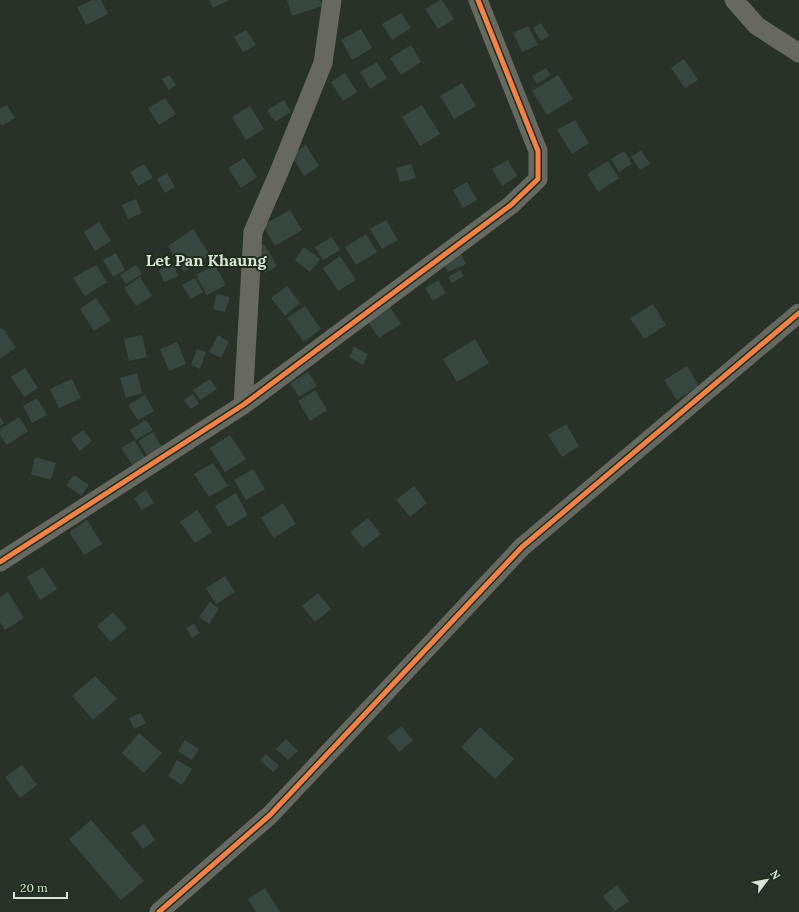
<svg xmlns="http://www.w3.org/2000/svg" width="799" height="912" font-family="Lora,serif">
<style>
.building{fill:#374740}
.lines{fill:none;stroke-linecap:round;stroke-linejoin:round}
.minor{stroke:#676961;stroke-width:19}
.cycleway-casing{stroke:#1c2d19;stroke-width:8}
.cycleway{stroke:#f48246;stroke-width:5}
.labels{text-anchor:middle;stroke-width:4;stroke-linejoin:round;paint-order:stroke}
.quarter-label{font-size:16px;font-weight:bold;fill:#d9e4d7;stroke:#1c2d19}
</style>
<rect width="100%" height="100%" fill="#283228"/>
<path class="building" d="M 92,0 L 101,0 L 108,14 L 86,25 L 77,7 Z
M 209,0 L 229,0 L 213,8 Z
M 287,0 L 320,0 L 322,6 L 292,16 Z
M 440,0 L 442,0 L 454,19 L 438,29 L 425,9 Z
M 401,13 L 411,28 L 392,40 L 382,24 Z
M 541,23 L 549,36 L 541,41 L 533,28 Z
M 528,26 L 538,45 L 522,52 L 513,33 Z
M 361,29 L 372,48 L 352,60 L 341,40 Z
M 246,30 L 256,45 L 243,52 L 234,37 Z
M 411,45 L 421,62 L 401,75 L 390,58 Z
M 684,59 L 698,80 L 685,88 L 671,68 Z
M 377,62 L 387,78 L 370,89 L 360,72 Z
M 546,68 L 551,75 L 537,84 L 532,76 Z
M 345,73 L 357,92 L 343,101 L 331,82 Z
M 169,75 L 176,85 L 169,90 L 162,79 Z
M 558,75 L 573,99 L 547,115 L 532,91 Z
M 462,83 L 476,106 L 454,119 L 440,96 Z
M 165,98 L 176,114 L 159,125 L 148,108 Z
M 284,100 L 291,112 L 275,122 L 267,110 Z
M 7,105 L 15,118 L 2,126 L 0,123 L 0,109 Z
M 422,105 L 440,134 L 420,146 L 402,117 Z
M 250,106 L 264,129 L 246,140 L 232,117 Z
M 575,120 L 589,143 L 572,154 L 557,130 Z
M 306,145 L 319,166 L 304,176 L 291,155 Z
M 641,150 L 650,164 L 640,170 L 631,157 Z
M 624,151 L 632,164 L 619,172 L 611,159 Z
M 244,158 L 257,177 L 241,188 L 228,168 Z
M 508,160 L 517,176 L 502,186 L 492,169 Z
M 608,161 L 619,178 L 598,192 L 587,174 Z
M 144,164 L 153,178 L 138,186 L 130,172 Z
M 411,164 L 416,178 L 400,182 L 396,168 Z
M 167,173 L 175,187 L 165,193 L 157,179 Z
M 467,182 L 477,200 L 463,208 L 453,190 Z
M 136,199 L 142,213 L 128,219 L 122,205 Z
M 290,210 L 302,230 L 275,246 L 263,225 Z
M 386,220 L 398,240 L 382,249 L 370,229 Z
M 99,222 L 111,241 L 95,251 L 84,232 Z
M 193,229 L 210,255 L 184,272 L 168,246 Z
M 366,234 L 377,252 L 356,265 L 345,247 Z
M 332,237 L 340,250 L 323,260 L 315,247 Z
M 264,244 L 277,266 L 265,273 L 252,251 Z
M 304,247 L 320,259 L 310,272 L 295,260 Z
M 459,250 L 466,264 L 448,272 L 442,258 Z
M 116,253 L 125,270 L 113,277 L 103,260 Z
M 340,256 L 356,280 L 338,291 L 323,268 Z
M 174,264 L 178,276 L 164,282 L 159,270 Z
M 96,265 L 107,282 L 85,296 L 73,278 Z
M 136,265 L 142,274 L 126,284 L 120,275 Z
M 215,265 L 226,285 L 207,295 L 196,275 Z
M 460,270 L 464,276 L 452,283 L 448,277 Z
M 140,277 L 152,296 L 136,306 L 124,288 Z
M 195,278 L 203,292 L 191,299 L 182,285 Z
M 438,280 L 446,293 L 433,301 L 425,288 Z
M 287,286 L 300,303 L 285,316 L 271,298 Z
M 217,294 L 230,297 L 225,312 L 213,309 Z
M 96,298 L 111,320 L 94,331 L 80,309 Z
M 388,304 L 401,324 L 379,338 L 366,319 Z
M 653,304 L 666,325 L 644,339 L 630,318 Z
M 305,306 L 321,329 L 304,342 L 287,318 Z
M 3,328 L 16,348 L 0,359 L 0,329 Z
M 142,335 L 147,357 L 129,361 L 124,339 Z
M 218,335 L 229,342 L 221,358 L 209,352 Z
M 475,339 L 489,363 L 457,382 L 443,359 Z
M 177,342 L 186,364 L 169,371 L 160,349 Z
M 354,347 L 368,354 L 363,365 L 349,357 Z
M 197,349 L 206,352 L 200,369 L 191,365 Z
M 687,366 L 699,386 L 677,400 L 664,380 Z
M 25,368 L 38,388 L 24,397 L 11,377 Z
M 308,372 L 317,386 L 299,397 L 290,383 Z
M 137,373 L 142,393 L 126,398 L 120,378 Z
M 72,379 L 81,398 L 59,408 L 50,389 Z
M 210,379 L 217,389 L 200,400 L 193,390 Z
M 315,390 L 327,410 L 310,421 L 298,401 Z
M 193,394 L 199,404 L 190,409 L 184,400 Z
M 145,395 L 154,411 L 138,420 L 128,405 Z
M 37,398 L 47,415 L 32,423 L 23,406 Z
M 0,417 L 4,423 L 0,426 Z
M 19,417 L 28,431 L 7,445 L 0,435 L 0,429 Z
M 146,420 L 153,430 L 136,440 L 130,430 Z
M 566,424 L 579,446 L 562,457 L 548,435 Z
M 83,430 L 92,441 L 80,451 L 71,439 Z
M 153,432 L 164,451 L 150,460 L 138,441 Z
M 230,435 L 246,459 L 225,472 L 210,448 Z
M 134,440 L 147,461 L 135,469 L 121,448 Z
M 35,457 L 56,463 L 51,480 L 31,474 Z
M 213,463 L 228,486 L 209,497 L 194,474 Z
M 253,469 L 265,489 L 246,500 L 234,480 Z
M 74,475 L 89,485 L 81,496 L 66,485 Z
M 414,486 L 427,503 L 410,517 L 396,500 Z
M 146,490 L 154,503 L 142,510 L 134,498 Z
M 236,493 L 248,515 L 228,527 L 215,506 Z
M 283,503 L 296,524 L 274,538 L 261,518 Z
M 197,510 L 212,532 L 195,543 L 180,522 Z
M 368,518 L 381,534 L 363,548 L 350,532 Z
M 87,520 L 102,544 L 84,555 L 69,532 Z
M 43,567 L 57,589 L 40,600 L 27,577 Z
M 225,576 L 235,592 L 216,604 L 206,588 Z
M 8,592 L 24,618 L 5,630 L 0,622 L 0,597 Z
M 318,593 L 331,609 L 315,622 L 302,606 Z
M 210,602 L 219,609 L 209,624 L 199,617 Z
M 113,612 L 127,628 L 111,642 L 97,626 Z
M 194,624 L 200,633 L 192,638 L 186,628 Z
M 95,676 L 117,699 L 93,720 L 72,696 Z
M 140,713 L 146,723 L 134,729 L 129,718 Z
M 401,726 L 413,740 L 399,752 L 387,738 Z
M 480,727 L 514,759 L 495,779 L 461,747 Z
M 139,733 L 162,753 L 144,773 L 122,753 Z
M 286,739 L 298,751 L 288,760 L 276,749 Z
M 185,740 L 199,749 L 192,760 L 178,751 Z
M 266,754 L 279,766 L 273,772 L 260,760 Z
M 177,760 L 192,769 L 182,785 L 168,776 Z
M 22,765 L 37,785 L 20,798 L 5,777 Z
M 91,820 L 144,881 L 121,900 L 69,839 Z
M 144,824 L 155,840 L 143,849 L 131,833 Z
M 617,885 L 629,901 L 615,911 L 603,896 Z
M 265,888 L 280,912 L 256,912 L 248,899 Z"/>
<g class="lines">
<path class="minor" d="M 734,0 L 757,26 L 799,53
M 243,405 L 253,232 L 279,172 L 323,63 L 332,0
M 0,562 L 243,405 L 511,205 L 538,179 L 538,151 L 478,0
M 159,912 L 270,815 L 522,547 L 799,313"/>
<g class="cycleway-casing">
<path id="cycleway" d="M 0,562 L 243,405 L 511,205 L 538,179 L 538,151 L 478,0
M 159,912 L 270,815 L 522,547 L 799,313"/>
</g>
<use href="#cycleway" class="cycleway"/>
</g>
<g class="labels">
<g class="quarter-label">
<text x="206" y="266">Let Pan Khaung</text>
</g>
</g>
<g transform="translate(767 880) rotate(58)" stroke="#1c2d19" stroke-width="3" paint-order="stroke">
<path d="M0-3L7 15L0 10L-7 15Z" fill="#d9e4d7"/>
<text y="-6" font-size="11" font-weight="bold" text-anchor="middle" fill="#d9e4d7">N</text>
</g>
<path d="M14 892v6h53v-6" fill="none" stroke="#d9e4d7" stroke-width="2"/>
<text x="20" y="892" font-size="12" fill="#d9e4d7" stroke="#1c2d19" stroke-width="3" paint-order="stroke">20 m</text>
</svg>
